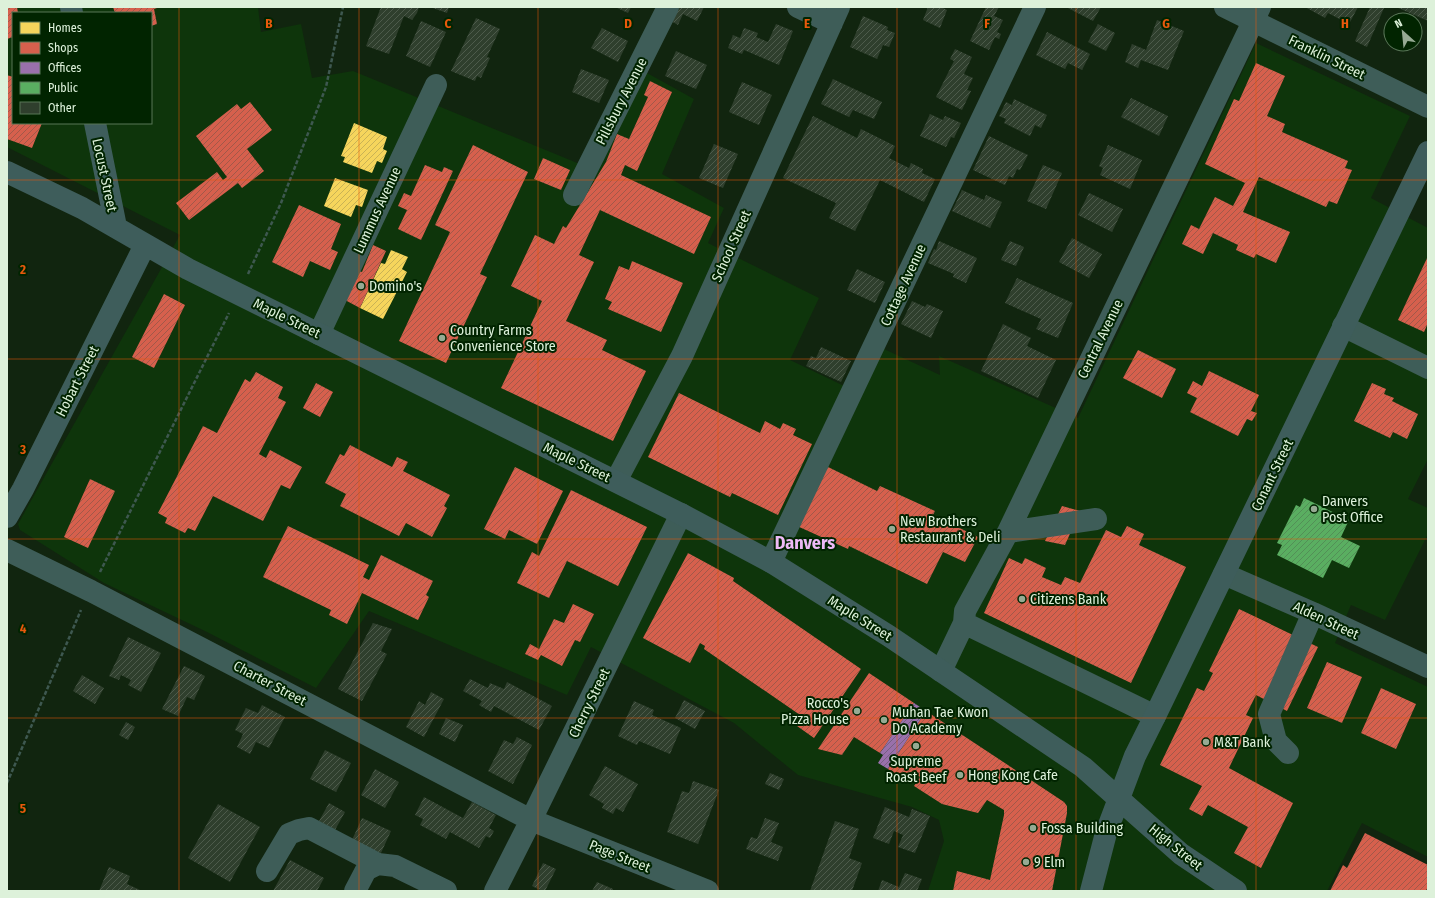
<svg xmlns="http://www.w3.org/2000/svg" width="1435" height="898" font-family="'Fira Sans Condensed',sans-serif">
<style>
.built{fill:#0e350b;fill-rule:evenodd}
.homes{fill:url(#homes-hatch)}
.shops{fill:url(#shops-hatch)}
.offices{fill:url(#offices-hatch)}
.public{fill:url(#public-hatch)}
.building{fill:url(#building-hatch)}
.lines{fill:none;stroke-linecap:round;stroke-linejoin:round}
.path{stroke:#3e5850;stroke-width:2.5;stroke-dasharray:4 2;stroke-linecap:butt}
.minor{stroke:#3e5d58;stroke-width:22}
.major{stroke:#3e5d5b;stroke-width:22}
.grid{fill:none;stroke:#e8590c;stroke-width:1;stroke-opacity:0.55}
.poi-dot{fill:#96aa93;stroke:#012400;stroke-width:1.5}
.labels{text-anchor:middle;stroke-width:4;stroke-linejoin:round;paint-order:stroke}
.street-label{font-size:14px;fill:#ddf1da;stroke:#012400}
.poi-label{font-size:14px;fill:#ddf1da;stroke:#012400;text-anchor:start}
.district-label{font-size:18px;font-weight:bold;fill:#eebaf7;stroke:#012400}
.grid-label{font-size:13px;text-anchor:middle;font-weight:bold;fill:#e8590c;stroke:#012400;stroke-width:4;stroke-linejoin:round;paint-order:stroke}
</style>
<defs>
<pattern id="homes-hatch" width="6" height="6" patternUnits="userSpaceOnUse"><rect width="6" height="6" fill="#f6d55c"/><path d="M-1 1l2-2M0 6l6-6M5 7l2-2" fill="none" stroke="#c9b255"/></pattern>
<pattern id="shops-hatch" width="6" height="6" patternUnits="userSpaceOnUse"><rect width="6" height="6" fill="#d6604d"/><path d="M-1 1l2-2M0 6l6-6M5 7l2-2" fill="none" stroke="#a25849"/></pattern>
<pattern id="offices-hatch" width="6" height="6" patternUnits="userSpaceOnUse"><rect width="6" height="6" fill="#9970ab"/><path d="M-1 1l2-2M0 6l6-6M5 7l2-2" fill="none" stroke="#766081"/></pattern>
<pattern id="public-hatch" width="6" height="6" patternUnits="userSpaceOnUse"><rect width="6" height="6" fill="#5aae61"/><path d="M-1 1l2-2M0 6l6-6M5 7l2-2" fill="none" stroke="#538f57"/></pattern>
<pattern id="building-hatch" width="6" height="6" patternUnits="userSpaceOnUse"><rect width="6" height="6" fill="#2f3f2d"/><path d="M-1 1l2-2M0 6l6-6M5 7l2-2" fill="none" stroke="#4d5b4b"/></pattern>
</defs>
<rect width="100%" height="100%" fill="#11250f"/>
<path class="built" d="M 7,7 L 258,7 L 261,32 L 301,24 L 312,78 L 353,71 L 587,167 L 638,68 L 694,99 L 662,174 L 724,208 L 708,243 L 819,298 L 790,360 L 842,385 L 855,386 L 880,346 L 886,350 L 940,375 L 939,356 L 1078,418 L 1256,43 L 1410,116 L 1371,198 L 1428,228 L 1428,459 L 1408,499 L 1428,508 L 1428,534 L 1385,620 L 1351,605 L 1335,643 L 1428,687 L 1428,857 L 1362,823 L 1327,891 L 928,891 L 944,841 L 939,820 L 912,807 L 798,775 L 734,723 L 591,647 L 567,695 L 369,611 L 316,688 L 207,632 L 104,583 L 20,530 L 18,524 L 180,235 L 7,147 ZM 13,13 L 151,13 L 151,123 L 13,123 Z"/>
<path class="homes" d="M 354,123 L 387,137 L 383,149 L 387,151 L 382,163 L 377,161 L 372,173 L 343,162 L 345,157 L 341,156 Z
M 335,178 L 368,190 L 362,207 L 356,205 L 351,217 L 324,206 Z
M 391,250 L 408,257 L 402,269 L 407,272 L 383,319 L 360,308 L 381,263 L 385,264 Z"/>
<path class="shops" d="M 7,7 L 17,7 L 18,13 L 13,13 L 13,37 L 7,39 Z
M 113,7 L 160,7 L 154,9 L 157,24 L 151,26 L 151,13 L 115,13 Z
M 1256,63 L 1285,76 L 1267,116 L 1285,124 L 1282,132 L 1348,161 L 1345,168 L 1352,170 L 1337,204 L 1329,201 L 1326,207 L 1259,177 L 1243,212 L 1290,232 L 1276,263 L 1256,254 L 1254,258 L 1236,250 L 1238,245 L 1213,233 L 1203,254 L 1182,244 L 1191,225 L 1199,229 L 1215,197 L 1233,206 L 1245,183 L 1205,164 L 1234,99 L 1239,101 Z
M 7,75 L 13,77 L 13,123 L 42,123 L 32,148 L 7,139 Z
M 650,81 L 672,92 L 637,171 L 625,165 L 621,175 L 711,217 L 694,254 L 600,210 L 579,255 L 594,262 L 566,321 L 607,340 L 602,350 L 646,371 L 613,441 L 501,388 L 542,301 L 511,286 L 535,235 L 554,244 L 563,226 L 566,228 L 606,162 L 617,134 L 629,139 L 648,97 L 644,95 Z
M 250,102 L 272,130 L 247,149 L 264,171 L 242,188 L 238,183 L 189,220 L 176,203 L 217,172 L 223,180 L 227,177 L 196,136 L 237,104 L 241,109 Z
M 473,145 L 528,172 L 480,274 L 487,277 L 446,363 L 399,341 L 450,232 L 435,225 Z
M 543,158 L 570,170 L 561,190 L 534,179 Z
M 425,165 L 442,172 L 444,167 L 453,171 L 421,240 L 398,229 L 407,210 L 398,206 L 404,193 L 411,196 Z
M 299,205 L 341,224 L 331,249 L 338,252 L 330,270 L 310,261 L 303,277 L 272,262 Z
M 373,245 L 386,251 L 360,308 L 345,300 L 359,271 L 362,272 Z
M 1428,256 L 1428,323 L 1424,332 L 1398,320 Z
M 632,261 L 683,283 L 661,332 L 608,309 L 612,302 L 605,299 L 619,266 L 629,270 Z
M 164,294 L 185,305 L 154,368 L 132,357 Z
M 1138,350 L 1176,369 L 1162,398 L 1123,378 Z
M 1209,371 L 1259,395 L 1251,411 L 1257,413 L 1252,421 L 1247,419 L 1238,436 L 1190,412 L 1197,398 L 1187,393 L 1193,381 L 1202,386 Z
M 256,372 L 283,387 L 278,398 L 286,402 L 259,454 L 266,458 L 270,450 L 302,467 L 290,489 L 281,485 L 263,521 L 213,496 L 195,531 L 188,528 L 185,533 L 165,523 L 167,518 L 158,513 L 203,426 L 217,433 L 245,379 L 250,382 Z
M 316,383 L 333,392 L 320,417 L 303,408 Z
M 1372,383 L 1386,389 L 1384,394 L 1394,398 L 1392,401 L 1418,414 L 1407,439 L 1393,432 L 1390,438 L 1354,421 Z
M 679,393 L 760,433 L 765,421 L 780,429 L 783,423 L 796,429 L 793,435 L 812,444 L 778,515 L 732,493 L 730,497 L 648,457 Z
M 350,445 L 392,467 L 397,457 L 408,462 L 403,471 L 450,495 L 444,506 L 447,508 L 432,537 L 406,523 L 399,536 L 340,506 L 346,494 L 325,483 L 340,454 L 344,456 Z
M 824,465 L 877,491 L 880,486 L 935,511 L 933,515 L 978,537 L 965,562 L 943,552 L 927,584 L 849,546 L 848,549 L 797,526 Z
M 515,467 L 563,491 L 537,544 L 509,530 L 505,539 L 484,529 Z
M 90,479 L 115,491 L 88,548 L 64,537 Z
M 571,490 L 647,527 L 618,586 L 567,561 L 549,598 L 517,583 L 532,552 L 539,556 Z
M 1062,506 L 1080,511 L 1065,545 L 1045,541 Z
M 288,526 L 369,565 L 363,577 L 369,580 L 381,555 L 433,581 L 426,595 L 429,597 L 418,620 L 362,593 L 347,624 L 329,615 L 331,610 L 263,577 Z
M 1127,526 L 1144,534 L 1139,545 L 1186,567 L 1131,683 L 984,613 L 1009,558 L 1022,564 L 1025,558 L 1046,568 L 1042,577 L 1061,585 L 1065,577 L 1080,583 L 1106,530 L 1121,537 Z
M 688,553 L 734,578 L 733,581 L 861,669 L 814,738 L 797,726 L 803,717 L 704,649 L 705,646 L 700,643 L 690,663 L 643,638 Z
M 573,604 L 594,614 L 580,642 L 575,640 L 562,666 L 541,655 L 538,660 L 525,654 L 530,644 L 539,649 L 554,619 L 564,623 Z
M 1239,609 L 1318,647 L 1287,711 L 1256,695 L 1246,715 L 1253,718 L 1229,768 L 1293,803 L 1261,868 L 1234,853 L 1248,827 L 1208,805 L 1202,816 L 1189,809 L 1202,786 L 1160,765 L 1197,688 L 1204,691 L 1213,673 L 1209,671 Z
M 1327,662 L 1362,677 L 1342,723 L 1307,708 Z
M 869,673 L 914,703 L 880,753 L 854,737 L 842,755 L 818,749 Z
M 1381,688 L 1416,704 L 1396,749 L 1361,733 Z
M 926,711 L 1064,802 L 1067,806 L 1067,813 L 1052,891 L 953,891 L 957,871 L 990,880 L 1004,815 L 1004,810 L 987,800 L 978,813 L 942,804 L 914,786 L 920,777 L 912,771 L 905,781 L 888,769 Z
M 1365,833 L 1428,865 L 1428,886 L 1426,891 L 1330,891 L 1343,865 L 1347,868 Z"/>
<path class="offices" d="M 914,703 L 926,711 L 888,769 L 878,763 L 883,755 L 880,753 Z"/>
<path class="public" d="M 1304,498 L 1349,520 L 1341,537 L 1360,546 L 1349,568 L 1332,560 L 1323,578 L 1277,555 L 1282,545 L 1277,543 L 1296,505 L 1300,507 Z"/>
<path class="building" d="M 381,7 L 419,7 L 417,13 L 412,20 L 404,16 L 389,54 L 366,46 Z
M 430,7 L 449,7 L 447,13 Z
M 615,7 L 631,7 L 628,13 Z
M 678,7 L 704,7 L 697,21 L 683,14 L 678,25 L 671,21 Z
M 928,7 L 941,7 L 947,10 L 940,28 L 923,20 Z
M 986,7 L 999,7 L 994,16 L 1003,20 L 997,32 L 1001,34 L 999,39 L 995,37 L 989,50 L 970,41 Z
M 1066,7 L 1101,7 L 1093,21 Z
M 1305,7 L 1358,7 L 1349,24 L 1328,13 L 1325,18 Z
M 1370,7 L 1381,7 L 1384,8 L 1367,47 L 1355,41 Z
M 1396,7 L 1428,7 L 1428,21 Z
M 863,16 L 888,27 L 887,30 L 895,33 L 889,47 L 883,45 L 877,59 L 850,47 Z
M 476,18 L 500,29 L 487,57 L 490,58 L 481,78 L 477,76 L 475,81 L 451,71 Z
M 1157,20 L 1184,31 L 1168,70 L 1141,60 L 1138,68 L 1125,62 L 1132,44 L 1146,50 Z
M 421,21 L 446,32 L 430,67 L 406,56 Z
M 776,24 L 793,31 L 779,65 L 744,50 L 742,54 L 728,48 L 733,35 L 740,38 L 744,28 L 758,33 L 756,37 L 768,42 Z
M 1098,24 L 1115,33 L 1106,51 L 1088,42 Z
M 602,28 L 628,41 L 618,62 L 591,48 Z
M 1047,32 L 1090,54 L 1082,70 L 1068,63 L 1065,69 L 1036,55 Z
M 955,49 L 972,57 L 964,74 L 973,78 L 967,90 L 971,91 L 962,110 L 936,97 L 954,61 L 950,59 Z
M 676,51 L 707,65 L 696,89 L 665,76 Z
M 581,69 L 609,80 L 599,103 L 572,92 Z
M 833,79 L 882,102 L 874,119 L 853,110 L 849,117 L 821,104 Z
M 742,82 L 772,95 L 759,125 L 729,112 Z
M 1131,98 L 1168,116 L 1159,136 L 1121,117 Z
M 1014,99 L 1047,115 L 1041,128 L 1035,125 L 1030,136 L 1004,123 L 1006,119 L 999,116 L 1006,102 L 1012,105 Z
M 930,114 L 943,120 L 945,116 L 961,123 L 954,138 L 951,137 L 946,147 L 920,136 Z
M 813,116 L 857,138 L 861,129 L 895,146 L 889,158 L 909,168 L 911,163 L 923,169 L 922,173 L 935,179 L 924,202 L 880,180 L 855,231 L 829,218 L 836,203 L 783,178 Z
M 989,136 L 1028,155 L 1020,170 L 1017,169 L 1013,178 L 1009,176 L 1005,185 L 973,170 Z
M 714,144 L 738,154 L 723,188 L 699,178 Z
M 1108,145 L 1142,160 L 1130,189 L 1100,175 L 1103,168 L 1099,166 Z
M 1043,165 L 1062,173 L 1046,209 L 1027,201 Z
M 962,190 L 984,200 L 986,195 L 1002,202 L 990,228 L 952,211 Z
M 1089,193 L 1123,209 L 1112,232 L 1078,215 Z
M 1072,238 L 1102,254 L 1089,278 L 1059,262 Z
M 939,241 L 977,258 L 966,283 L 953,277 L 954,274 L 928,263 L 934,249 L 936,250 Z
M 1010,241 L 1024,247 L 1016,266 L 1001,260 Z
M 857,269 L 885,282 L 875,303 L 847,290 Z
M 1017,278 L 1073,303 L 1058,338 L 1036,329 L 1041,319 L 1005,303 Z
M 912,301 L 925,307 L 927,304 L 943,311 L 931,338 L 901,324 Z
M 1003,324 L 1031,338 L 1027,346 L 1056,360 L 1038,398 L 981,371 Z
M 821,347 L 851,361 L 841,382 L 806,366 L 811,356 L 816,358 Z
M 373,623 L 392,629 L 381,651 L 387,654 L 362,701 L 338,689 Z
M 128,637 L 161,653 L 141,692 L 128,685 L 131,680 L 121,675 L 119,680 L 109,676 Z
M 184,666 L 205,676 L 194,700 L 187,697 L 178,716 L 162,709 Z
M 82,675 L 104,688 L 95,704 L 73,691 Z
M 470,679 L 488,688 L 490,683 L 504,689 L 507,682 L 552,706 L 539,730 L 494,706 L 491,712 L 479,705 L 482,701 L 463,691 Z
M 431,692 L 444,699 L 424,737 L 406,727 L 419,701 L 425,705 Z
M 684,700 L 705,711 L 695,729 L 675,718 Z
M 634,701 L 654,710 L 652,715 L 681,728 L 670,754 L 639,741 L 637,745 L 618,736 Z
M 262,705 L 285,717 L 269,748 L 256,742 L 250,754 L 237,747 L 243,734 L 235,730 L 246,708 L 258,713 Z
M 446,718 L 463,725 L 455,742 L 439,734 Z
M 126,722 L 135,727 L 128,740 L 119,735 Z
M 517,737 L 532,745 L 513,784 L 488,771 L 504,740 L 513,744 Z
M 325,750 L 351,763 L 336,792 L 310,779 Z
M 605,766 L 638,784 L 623,812 L 616,808 L 613,814 L 602,808 L 604,804 L 589,795 Z
M 375,769 L 399,782 L 385,808 L 361,795 Z
M 770,773 L 784,779 L 779,790 L 765,784 Z
M 693,781 L 719,790 L 698,844 L 667,832 L 682,791 L 689,793 Z
M 424,797 L 463,818 L 472,802 L 496,815 L 489,828 L 494,831 L 490,838 L 486,836 L 479,848 L 450,832 L 446,839 L 420,825 L 423,819 L 415,815 Z
M 329,803 L 345,812 L 335,830 L 319,821 Z
M 218,804 L 260,827 L 230,882 L 188,858 Z
M 885,807 L 909,817 L 912,809 L 930,816 L 915,853 L 898,847 L 903,835 L 894,831 L 889,844 L 873,838 Z
M 362,818 L 391,831 L 381,853 L 352,840 Z
M 765,818 L 779,823 L 771,842 L 783,847 L 778,861 L 746,849 L 751,837 L 757,839 Z
M 835,821 L 859,829 L 849,858 L 862,863 L 852,891 L 810,891 Z
M 290,860 L 324,878 L 317,891 L 273,891 Z
M 543,863 L 556,869 L 545,891 L 542,891 L 532,886 Z
M 109,867 L 130,876 L 127,884 L 140,890 L 140,891 L 99,891 Z
M 905,873 L 922,879 L 917,891 L 878,891 L 882,880 L 899,887 Z
M 597,882 L 613,889 L 613,891 L 592,891 Z"/>
<g class="lines">
<path class="path" d="M 248,274 L 281,203 L 326,87 L 343,7
M 100,572 L 229,313
M 7,783 L 81,610"/>
<path class="minor" d="M 798,7 L 832,23
M 1225,7 L 1428,107
M 574,195 L 668,7
M 1343,326 L 1428,368
M 319,334 L 436,85
M 616,481 L 682,356 L 839,7
M 1008,532 L 1096,519
M 7,550 L 91,591 L 531,820 L 708,891
M 771,562 L 1035,7
M 1224,574 L 1313,613 L 1428,667
M 964,623 L 1155,716
M 941,671 L 964,623 L 965,611 L 1008,532 L 1260,7
M 1288,753 L 1276,741 L 1269,714 L 1313,613
M 267,871 L 289,834 L 299,830 L 309,828 L 378,864
M 355,891 L 366,870 L 378,864 L 395,866 L 446,891
M 495,891 L 531,820 L 681,514"/>
<path class="major" d="M 71,7 L 72,13
M 95,123 L 116,227
M 7,172 L 82,208 L 188,269 L 681,514 L 771,562 L 889,636 L 1083,767 L 1181,854 L 1236,891
M 7,517 L 23,489 L 145,245
M 1091,891 L 1106,833 L 1135,756 L 1155,716 L 1428,152"/>
</g>
<path class="grid" d="M 179,7 L 179,891M 359,7 L 359,891M 538,7 L 538,891M 718,7 L 718,891M 897,7 L 897,891M 1076,7 L 1076,891M 1256,7 L 1256,891M 7,180 L 1428,180M 7,359 L 1428,359M 7,539 L 1428,539M 7,718 L 1428,718"/>
<g class="poi-dot">
<circle cx="361" cy="286" r="4"/>
<circle cx="442" cy="338" r="4"/>
<circle cx="1314" cy="509" r="4"/>
<circle cx="892" cy="529" r="4"/>
<circle cx="1022" cy="599" r="4"/>
<circle cx="857" cy="711" r="4"/>
<circle cx="884" cy="720" r="4"/>
<circle cx="1206" cy="742" r="4"/>
<circle cx="916" cy="746" r="4"/>
<circle cx="960" cy="775" r="4"/>
<circle cx="1033" cy="828" r="4"/>
<circle cx="1026" cy="862" r="4"/>
</g>
<g class="labels">
<g class="street-label">
<text transform="translate(1327 57) rotate(26)" y="5">Franklin Street</text>
<text transform="translate(621 101) rotate(-63)" y="5">Pillsbury Avenue</text>
<text transform="translate(105 175) rotate(78)" y="5">Locust Street</text>
<text transform="translate(377 210) rotate(-65)" y="5">Lummus Avenue</text>
<text transform="translate(731 246) rotate(-66)" y="5">School Street</text>
<text transform="translate(903 285) rotate(-65)" y="5">Cottage Avenue</text>
<text transform="translate(287 318) rotate(26)" y="5">Maple Street</text>
<text transform="translate(1100 339) rotate(-64)" y="5">Central Avenue</text>
<text transform="translate(77 381) rotate(-63)" y="5">Hobart Street</text>
<text transform="translate(577 462) rotate(26)" y="5">Maple Street</text>
<text transform="translate(1272 475) rotate(-64)" y="5">Conant Street</text>
<text transform="translate(860 618) rotate(32)" y="5">Maple Street</text>
<text transform="translate(1326 620) rotate(25)" y="5">Alden Street</text>
<text transform="translate(270 683) rotate(28)" y="5">Charter Street</text>
<text transform="translate(589 703) rotate(-64)" y="5">Cherry Street</text>
<text transform="translate(1176 847) rotate(39)" y="5">High Street</text>
<text transform="translate(620 856) rotate(22)" y="5">Page Street</text>
</g>
<g class="poi-label">
<text x="369" y="291">Domino's</text>
<text x="450" y="335">Country Farms<tspan x="450" dy="16">Convenience Store</tspan></text>
<text x="1322" y="506">Danvers<tspan x="1322" dy="16">Post Office</tspan></text>
<text x="900" y="526">New Brothers<tspan x="900" dy="16">Restaurant &amp; Deli</tspan></text>
<text x="1030" y="604">Citizens Bank</text>
<text x="849" y="708" text-anchor="end">Rocco's<tspan x="849" dy="16">Pizza House</tspan></text>
<text x="892" y="717">Muhan Tae Kwon<tspan x="892" dy="16">Do Academy</tspan></text>
<text x="1214" y="747">M&amp;T Bank</text>
<text x="916" y="766" text-anchor="middle">Supreme<tspan x="916" dy="16">Roast Beef</tspan></text>
<text x="968" y="780">Hong Kong Cafe</text>
<text x="1041" y="833">Fossa Building</text>
<text x="1034" y="867">9 Elm</text>
</g>
<g class="district-label">
<text x="805" y="549">Danvers</text>
</g>
</g>
<g class="grid-label">
<text x="269" y="28">B</text>
<text x="448" y="28">C</text>
<text x="628" y="28">D</text>
<text x="807" y="28">E</text>
<text x="987" y="28">F</text>
<text x="1166" y="28">G</text>
<text x="1345" y="28">H</text>
<text x="23" y="274">2</text>
<text x="23" y="454">3</text>
<text x="23" y="633">4</text>
<text x="23" y="813">5</text>
</g>
<rect width="1435" height="898" fill="none" stroke="#ddf1da" stroke-width="16"/>
<rect x="12" y="12" width="140" height="112" fill="#012400" stroke="#597657"/>
<rect x="20" y="22" width="20" height="12" fill="#f6d55c" stroke="#597657"/>
<text x="48" y="32" font-size="12" fill="#ddf1da">Homes</text>
<rect x="20" y="42" width="20" height="12" fill="#d6604d" stroke="#597657"/>
<text x="48" y="52" font-size="12" fill="#ddf1da">Shops</text>
<rect x="20" y="62" width="20" height="12" fill="#9970ab" stroke="#597657"/>
<text x="48" y="72" font-size="12" fill="#ddf1da">Offices</text>
<rect x="20" y="82" width="20" height="12" fill="#5aae61" stroke="#597657"/>
<text x="48" y="92" font-size="12" fill="#ddf1da">Public</text>
<rect x="20" y="102" width="20" height="12" fill="#2f3f2d" stroke="#597657"/>
<text x="48" y="112" font-size="12" fill="#ddf1da">Other</text>
<g transform="translate(1403 32) rotate(333)"><circle r="19" fill="#012400" stroke="#597657"/>
<path d="M0-3L7 15L0 10L-7 15Z" fill="#96aa93"/>
<text y="-6" font-size="11" font-weight="bold" text-anchor="middle" fill="#ddf1da">N</text>
</g>
</svg>
